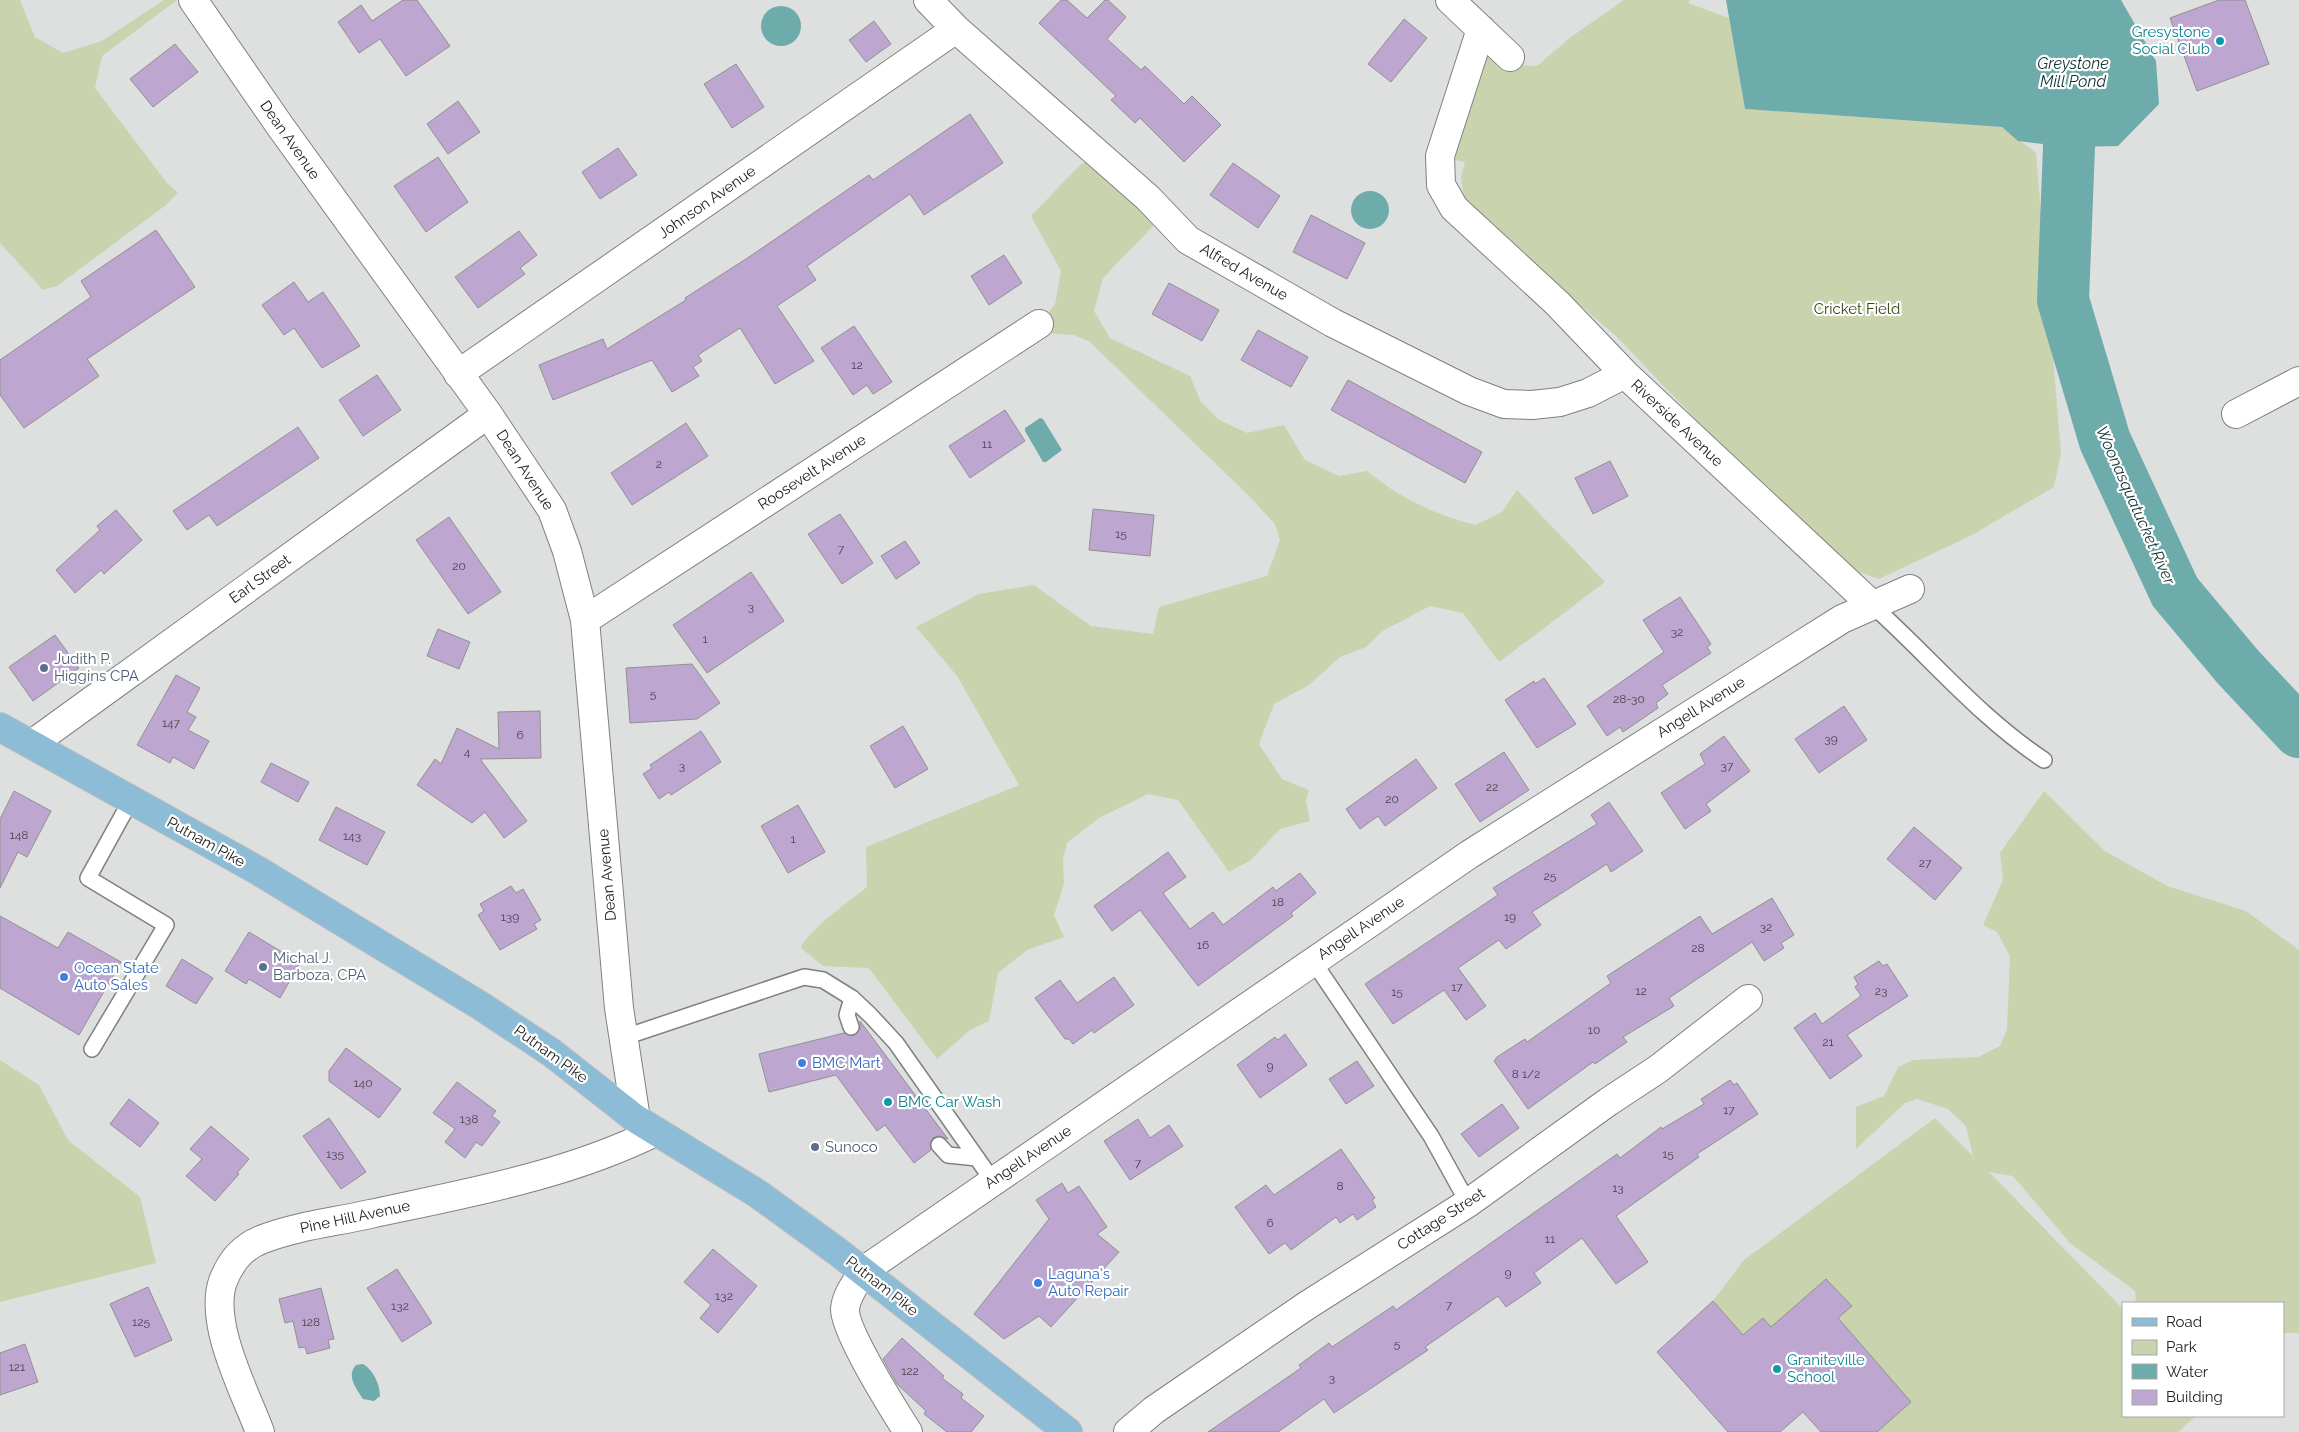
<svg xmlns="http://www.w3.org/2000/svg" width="2299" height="1432" font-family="Raleway,sans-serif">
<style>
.green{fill:#c9d4ae}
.water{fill:#6eabab}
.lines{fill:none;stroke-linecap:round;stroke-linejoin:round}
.river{stroke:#6eabab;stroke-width:52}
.building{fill:#bda7d1;stroke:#919091}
.service-casing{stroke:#7f8080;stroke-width:18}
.minor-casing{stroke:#7f8080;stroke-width:30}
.tertiary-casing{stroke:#7f8080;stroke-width:30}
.primary-casing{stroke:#bdbdbd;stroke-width:30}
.service{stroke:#fff;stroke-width:15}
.minor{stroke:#fff;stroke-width:28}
.tertiary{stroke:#fff;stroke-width:28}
.primary{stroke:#8cbcd6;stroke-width:28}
.culture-dot{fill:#0f9aa8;stroke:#fff;stroke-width:2}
.service-dot{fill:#5c6f8a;stroke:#fff;stroke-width:2}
.shop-dot{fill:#3f7fe0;stroke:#fff;stroke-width:2}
.labels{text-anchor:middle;stroke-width:4.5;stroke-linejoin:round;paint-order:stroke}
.number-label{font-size:12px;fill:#4a444e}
.culture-label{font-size:15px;fill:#0d838f;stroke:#fff;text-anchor:start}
.street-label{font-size:15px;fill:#232323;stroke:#fff}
.park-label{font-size:15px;fill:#394411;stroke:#fff}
.service-label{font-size:15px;fill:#4e5e75;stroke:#fff;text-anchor:start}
.shop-label{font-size:15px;fill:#366cbe;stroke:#fff;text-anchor:start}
.water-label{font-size:16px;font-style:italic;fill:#123131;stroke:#fff}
</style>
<rect width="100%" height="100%" fill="#dedfdf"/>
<path class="green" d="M 0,0 L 20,0 L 35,37 L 63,53 L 102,41 L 164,0 L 177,0 L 102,56 L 95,88 L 167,183 L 178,193 L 166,205 L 57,286 L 43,290 L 0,243 Z
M 1624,0 L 1690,0 L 1688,3 L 1729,18 L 1745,109 L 2002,127 L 2036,153 L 2061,453 L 2054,487 L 1972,535 L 1879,579 L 1856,571 L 1701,425 L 1617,337 L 1535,266 L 1464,199 L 1461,177 L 1465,162 L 1437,156 L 1484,59 L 1493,51 L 1511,65 L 1537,66 L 1571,37 Z
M 1090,159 L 1156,223 L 1103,278 L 1094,311 L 1110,338 L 1190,376 L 1201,402 L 1218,419 L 1247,433 L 1284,425 L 1305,460 L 1339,476 L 1367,471 C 1398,497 1437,516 1476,525 L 1502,512 L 1517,490 L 1605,582 L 1499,662 L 1463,613 L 1430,606 L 1381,632 L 1366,647 L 1340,657 L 1309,685 L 1274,704 L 1259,744 L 1282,779 L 1309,790 L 1306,801 L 1310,821 L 1280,829 L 1251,860 L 1229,872 L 1178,800 L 1148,794 L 1099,818 L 1067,843 L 1063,859 L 1064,884 L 1054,915 L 1064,937 L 1027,950 L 998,973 L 989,1021 L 970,1030 L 937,1059 L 869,968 L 823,966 L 801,948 C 806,932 852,899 867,887 L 866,847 L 1019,785 L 957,676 L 916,627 L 979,594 L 1034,585 L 1091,626 L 1153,634 L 1159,607 L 1267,576 L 1280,540 L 1275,524 L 1249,496 L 1090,342 L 1074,335 L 1031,332 L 1055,305 L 1061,271 L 1031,216 L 1080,165 Z
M 2044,791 L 2105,851 L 2167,886 L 2246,911 L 2299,950 L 2299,1333 L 2283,1333 L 2283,1303 L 2136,1303 L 2135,1291 L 2070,1243 L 2013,1176 L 1989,1172 L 2123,1309 L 2123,1416 L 2196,1416 L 2178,1432 L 1877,1432 L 1838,1318 L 1852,1306 L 1826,1279 L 1771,1327 L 1763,1318 L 1743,1335 L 1713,1301 L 1744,1260 L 1935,1118 L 1973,1156 L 1966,1126 L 1948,1109 L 1917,1099 L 1905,1103 L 1856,1149 L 1856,1107 L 1884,1096 L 1898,1067 L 1913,1060 L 1978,1057 L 2000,1046 L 2007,1030 L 2010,956 L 1997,932 L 1983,925 L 2003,880 L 2000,853 Z
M 0,1060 L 39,1085 L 68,1140 L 140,1197 L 156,1263 L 0,1302 Z"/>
<path class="water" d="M 1726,0 L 2121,0 L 2156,61 L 2159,104 L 2118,146 L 2069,147 L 2018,141 L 2002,127 L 1745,109 Z
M761 26a20 20 0 1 1 40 0a20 20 0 1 1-40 0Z
M1351 210a19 19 0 1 1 38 0a19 19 0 1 1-38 0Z
M 1040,418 L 1043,419 L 1062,450 L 1046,462 L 1043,462 L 1025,431 L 1025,428 Z
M 363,1364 C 373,1370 380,1384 380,1396 L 374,1401 L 363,1399 C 356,1388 346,1376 356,1365 Z"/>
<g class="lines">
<path class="river" d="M 2045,0 L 2068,76 L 2069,147 L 2063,300 L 2105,441 L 2175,592 L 2238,667 L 2299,732"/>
</g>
<path class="building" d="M 403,0 L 417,0 L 450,46 L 406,76 L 380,39 L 359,53 L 338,22 L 361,5 L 372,21 Z
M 1061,0 L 1067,0 L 1087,18 L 1105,0 L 1108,0 L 1126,17 L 1107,39 L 1141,70 L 1145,66 L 1184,104 L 1192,96 L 1221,125 L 1184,162 L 1140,118 L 1135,123 L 1111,100 L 1116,96 L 1039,23 Z
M 2219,0 L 2245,0 L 2269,64 L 2197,91 L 2170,18 Z
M 1404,19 L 1427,38 L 1391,82 L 1368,64 Z
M 874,21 L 891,44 L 866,62 L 849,40 Z
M 175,44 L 198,72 L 153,107 L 130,79 Z
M 736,64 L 764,107 L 732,128 L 704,84 Z
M 458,101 L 480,132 L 448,154 L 427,124 Z
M 970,114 L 1003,163 L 924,215 L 910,194 L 807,266 L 816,280 L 777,306 L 814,361 L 775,384 L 740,328 L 698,355 L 702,361 L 693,367 L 699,376 L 672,392 L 652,360 L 553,400 L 539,365 L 603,339 L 607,349 L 686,300 L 685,298 L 749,257 L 869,175 L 873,180 Z
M 618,148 L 637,175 L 600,199 L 582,172 Z
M 438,157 L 468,202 L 426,232 L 394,186 Z
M 1233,163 L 1280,196 L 1258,228 L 1210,195 Z
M 1311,215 L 1365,243 L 1347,279 L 1293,252 Z
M 156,230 L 195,287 L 87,359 L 99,376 L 24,428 L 0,395 L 0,360 L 91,297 L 81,281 Z
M 519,231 L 537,255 L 520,268 L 525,274 L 478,308 L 455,277 Z
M 1004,255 L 1022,283 L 989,305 L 971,276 Z
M 294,282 L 308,302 L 323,292 L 360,346 L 322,368 L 294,328 L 284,335 L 262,305 Z
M 1169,283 L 1219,310 L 1202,341 L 1152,314 Z
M 854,326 L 892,382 L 873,394 L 867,385 L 853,395 L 821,348 Z
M 1258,330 L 1308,357 L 1291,387 L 1241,360 Z
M 377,375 L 401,410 L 363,436 L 339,400 Z
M 1348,380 L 1482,452 L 1465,483 L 1331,410 Z
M 1005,410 L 1025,441 L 970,478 L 949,446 Z
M 686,423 L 708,456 L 632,505 L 611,473 Z
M 298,427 L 319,458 L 217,526 L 209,515 L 187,530 L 173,511 Z
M 1610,461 L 1628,496 L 1593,514 L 1575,478 Z
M 1093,509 L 1154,515 L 1150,556 L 1089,550 Z
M 116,510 L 142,540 L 104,574 L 101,570 L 75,593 L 56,570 L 100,530 L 97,526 Z
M 840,514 L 873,563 L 842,584 L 808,534 Z
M 449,517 L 501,592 L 468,614 L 416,540 Z
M 905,541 L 920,563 L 896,579 L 881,556 Z
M 751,572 L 784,621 L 707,673 L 673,625 Z
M 1680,597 L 1711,644 L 1707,647 L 1711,653 L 1662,685 L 1668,694 L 1656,703 L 1658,708 L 1623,732 L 1620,727 L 1607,736 L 1587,706 L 1664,652 L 1643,620 Z
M 438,629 L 470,642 L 459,669 L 427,656 Z
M 55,635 L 79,668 L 33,701 L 9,667 Z
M 692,664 L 720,703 L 697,719 L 630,723 L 626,668 Z
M 176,675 L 200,688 L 187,712 L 196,717 L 188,730 L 209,741 L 194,769 L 173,757 L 170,763 L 137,745 Z
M 1544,678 L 1576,724 L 1537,748 L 1505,700 L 1534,681 L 1535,684 Z
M 1844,706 L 1867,740 L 1819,773 L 1795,739 Z
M 540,711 L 541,758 L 480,759 L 527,821 L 504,838 L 485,812 L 472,823 L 417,785 L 435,759 L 441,764 L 457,728 L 499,749 L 498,712 Z
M 903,726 L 928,769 L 895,788 L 870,746 Z
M 701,731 L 721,762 L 671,795 L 669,792 L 659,799 L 643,774 L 652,768 L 650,765 Z
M 1724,736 L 1750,771 L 1706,804 L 1711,811 L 1685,829 L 1661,793 L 1705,764 L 1700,754 Z
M 1504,752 L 1529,790 L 1480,822 L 1455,784 Z
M 1416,759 L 1437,788 L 1385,826 L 1378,816 L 1360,829 L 1346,809 Z
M 271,763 L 309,782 L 298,802 L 261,782 Z
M 14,791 L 51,811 L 27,857 L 18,852 L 0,888 L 0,819 Z
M 1609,802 L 1643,851 L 1611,872 L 1607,864 L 1532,912 L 1541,925 L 1506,949 L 1499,940 L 1458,968 L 1486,1006 L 1466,1020 L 1444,990 L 1393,1024 L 1365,984 L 1498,895 L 1493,888 L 1597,824 L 1591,815 Z
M 798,805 L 825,852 L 788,873 L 761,826 Z
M 336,807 L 385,832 L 367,865 L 319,840 Z
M 1914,827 L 1962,868 L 1935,900 L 1887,859 Z
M 1168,852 L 1186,877 L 1163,893 L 1190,929 L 1213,912 L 1223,925 L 1273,887 L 1276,891 L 1300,873 L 1316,893 L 1291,913 L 1293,916 L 1198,986 L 1140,910 L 1112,931 L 1094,906 Z
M 511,886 L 516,893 L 523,889 L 541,920 L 534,924 L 537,929 L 500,950 L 478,915 L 484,911 L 480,904 Z
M 1772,898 L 1794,935 L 1781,943 L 1784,948 L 1764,961 L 1752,942 L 1669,998 L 1674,1006 L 1623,1037 L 1627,1042 L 1595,1064 L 1593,1062 L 1528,1109 L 1494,1061 L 1497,1057 L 1525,1039 L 1527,1042 L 1611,983 L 1607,976 L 1700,916 L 1712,934 Z
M 0,916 L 58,948 L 68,932 L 121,962 L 79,1035 L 0,988 Z
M 249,932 L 300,963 L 280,998 L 249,979 L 246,984 L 225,971 Z
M 182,959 L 213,978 L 196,1004 L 166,986 Z
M 1879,961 L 1883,966 L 1887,964 L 1908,996 L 1847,1035 L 1862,1056 L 1830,1079 L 1794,1028 L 1815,1013 L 1822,1024 L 1861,996 L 1855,987 L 1858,984 L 1854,977 Z
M 1114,977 L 1134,1005 L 1094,1033 L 1092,1030 L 1073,1044 L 1069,1039 L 1065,1039 L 1035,998 L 1060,980 L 1077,1003 Z
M 860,1021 L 948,1139 L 938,1136 L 933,1138 L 930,1143 L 931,1150 L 914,1163 L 885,1125 L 877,1131 L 836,1075 L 769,1092 L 759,1054 L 844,1033 L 853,1036 L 860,1029 Z
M 1285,1034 L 1307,1065 L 1260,1098 L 1237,1065 L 1275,1037 L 1278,1040 Z
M 346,1048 L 401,1089 L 379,1118 L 329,1081 L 329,1071 Z
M 1357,1061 L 1374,1086 L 1346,1104 L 1329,1079 Z
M 1730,1080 L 1734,1085 L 1737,1083 L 1758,1114 L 1697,1154 L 1699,1157 L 1616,1216 L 1648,1262 L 1616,1284 L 1582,1238 L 1534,1273 L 1541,1283 L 1506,1307 L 1498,1296 L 1425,1347 L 1428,1350 L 1334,1413 L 1324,1399 L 1278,1432 L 1208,1432 L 1301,1368 L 1299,1365 L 1329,1343 L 1332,1347 L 1393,1306 L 1396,1310 L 1617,1154 L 1620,1158 L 1661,1127 L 1662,1129 L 1704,1104 L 1701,1099 Z
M 457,1082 L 496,1111 L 492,1116 L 500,1122 L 482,1146 L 476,1142 L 465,1158 L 445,1142 L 455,1129 L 433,1113 Z
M 129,1099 L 159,1123 L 140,1147 L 110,1124 Z
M 1502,1104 L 1519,1128 L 1479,1157 L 1461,1134 Z
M 329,1118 L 366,1172 L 341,1189 L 303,1136 Z
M 1138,1119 L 1150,1138 L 1169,1125 L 1183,1146 L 1130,1180 L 1104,1141 Z
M 211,1126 L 249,1159 L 237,1173 L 239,1174 L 215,1201 L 186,1176 L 202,1159 L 190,1149 Z
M 1341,1149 L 1375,1198 L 1372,1200 L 1376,1207 L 1357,1220 L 1353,1214 L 1340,1223 L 1336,1217 L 1291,1250 L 1285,1243 L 1269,1254 L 1235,1207 L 1266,1185 L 1274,1195 Z
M 1062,1183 L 1068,1193 L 1079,1186 L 1107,1227 L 1097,1234 L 1119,1252 L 1051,1327 L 1039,1316 L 1004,1339 L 974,1314 L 1049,1219 L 1036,1200 Z
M 713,1249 L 757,1286 L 718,1333 L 700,1318 L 711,1305 L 684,1282 Z
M 397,1269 L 432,1323 L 402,1342 L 367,1288 Z
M 1826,1279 L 1852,1306 L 1838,1318 L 1911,1402 L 1877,1432 L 1821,1432 L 1803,1412 L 1780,1432 L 1728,1432 L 1657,1352 L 1713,1301 L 1743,1335 L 1763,1318 L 1771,1327 Z
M 148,1287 L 172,1340 L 135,1357 L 110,1304 Z
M 321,1288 L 334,1339 L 328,1340 L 330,1348 L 307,1354 L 305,1347 L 299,1348 L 293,1321 L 285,1323 L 279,1299 Z
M 902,1338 L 944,1376 L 942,1378 L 963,1394 L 961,1398 L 984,1416 L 971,1432 L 947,1432 L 924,1414 L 926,1411 L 897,1384 L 883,1359 Z
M 25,1344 L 38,1382 L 0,1395 L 0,1353 Z"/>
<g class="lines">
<g class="service-casing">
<path id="service" d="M 1872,605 C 1930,657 1979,717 2044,760
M 1313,961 L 1431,1136 L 1468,1203
M 851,1027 L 847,1015 L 852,998
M 622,1038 L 804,977 L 823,980 L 852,998 L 870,1015 L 896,1043 L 993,1181
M 92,1049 L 166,925 L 88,878 L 131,800
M 939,1145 L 948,1155 L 977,1158"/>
</g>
<g class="minor-casing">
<path id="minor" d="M 928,0 L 956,29 L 1148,198 L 1188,240 L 1333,323 L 1469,391 L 1504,404 L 1532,405 L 1560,402 L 1588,393 L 1625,374
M 1450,0 L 1510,57
M 1481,29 L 1440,156 L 1441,185 L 1454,208 L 1557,303 L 1625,374 L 1872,605
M 458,374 L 956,29
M 585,620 L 1039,324
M 32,744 L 488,414
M 863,1271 C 857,1282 846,1295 845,1309 C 844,1331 894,1410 908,1432
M 260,1432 C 245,1392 208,1323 223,1281 C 231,1261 242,1247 263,1239 C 297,1226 335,1222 370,1214 C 467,1193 566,1176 655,1132
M 1128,1432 L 1154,1410 L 1306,1306 L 1468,1203 L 1608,1102 L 1658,1069 L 1748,999"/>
</g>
<g class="tertiary-casing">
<path id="tertiary" d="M 193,0 L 280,126 L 488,414 L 552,510 L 567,551 L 585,620 L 619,1008 L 636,1119
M 2236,414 L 2299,381
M 863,1271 L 1470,854 L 1842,619 L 1910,589"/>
</g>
<g class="primary-casing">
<path id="primary" d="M 0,727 L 257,870 L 481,1006 L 552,1053 L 636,1119 L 758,1194 L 838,1252 L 1068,1432"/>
</g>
<use href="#service" class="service"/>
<use href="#minor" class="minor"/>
<use href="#tertiary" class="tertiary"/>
<use href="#primary" class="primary"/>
</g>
<g class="culture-dot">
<circle cx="2220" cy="41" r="5"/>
<circle cx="888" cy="1102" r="5"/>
<circle cx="1777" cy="1369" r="5"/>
</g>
<g class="service-dot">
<circle cx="44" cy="668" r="5"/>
<circle cx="263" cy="967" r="5"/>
<circle cx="815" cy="1147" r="5"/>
</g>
<g class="shop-dot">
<circle cx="64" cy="977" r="5"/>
<circle cx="802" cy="1063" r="5"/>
<circle cx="1038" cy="1283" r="5"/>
</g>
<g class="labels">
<g class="number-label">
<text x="857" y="369">12</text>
<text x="987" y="448">11</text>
<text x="659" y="468">2</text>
<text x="1121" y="538">15</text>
<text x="841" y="553">7</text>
<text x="459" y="570">20</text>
<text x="751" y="611">3</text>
<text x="1677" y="636">32</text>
<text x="705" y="643">1</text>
<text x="653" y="698">5</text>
<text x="1629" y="703">28-30</text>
<text x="171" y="727">147</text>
<text x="520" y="739">6</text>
<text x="1831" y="743">39</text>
<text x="467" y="756">4</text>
<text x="682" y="770">3</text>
<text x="1727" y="770">37</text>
<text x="1492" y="791">22</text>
<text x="1392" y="803">20</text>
<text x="19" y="839">148</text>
<text x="352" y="840">143</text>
<text x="793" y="843">1</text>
<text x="1925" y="867">27</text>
<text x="1550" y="880">25</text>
<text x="1278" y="906">18</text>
<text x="510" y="921">139</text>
<text x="1510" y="921">19</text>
<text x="1766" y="931">32</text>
<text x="1203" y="949">16</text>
<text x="1698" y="952">28</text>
<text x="1457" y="991">17</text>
<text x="1641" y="995">12</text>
<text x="1881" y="995">23</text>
<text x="1397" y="996">15</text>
<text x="1594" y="1034">10</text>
<text x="1828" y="1046">21</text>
<text x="1270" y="1070">9</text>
<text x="1526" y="1078">8 1/2</text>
<text x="363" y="1087">140</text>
<text x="1729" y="1114">17</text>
<text x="469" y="1123">138</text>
<text x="335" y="1158">135</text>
<text x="1668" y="1158">15</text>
<text x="1138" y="1167">7</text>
<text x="1340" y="1190">8</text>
<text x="1618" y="1192">13</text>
<text x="1270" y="1227">6</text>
<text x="1550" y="1243">11</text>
<text x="1508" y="1277">9</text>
<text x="724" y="1300">132</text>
<text x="1449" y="1309">7</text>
<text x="400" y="1310">132</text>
<text x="141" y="1326">125</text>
<text x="311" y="1326">128</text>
<text x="1397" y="1348">5</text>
<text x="17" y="1371">121</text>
<text x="910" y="1375">122</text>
<text x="1332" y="1382">3</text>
</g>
<g class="culture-label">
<text x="2210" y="37" text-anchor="end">Gresystone<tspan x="2210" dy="17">Social Club</tspan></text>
<text x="898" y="1107">BMC Car Wash</text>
<text x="1787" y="1365">Graniteville<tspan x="1787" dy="17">School</tspan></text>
</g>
<g class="street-label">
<text transform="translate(290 140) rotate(55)" y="5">Dean Avenue</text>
<text transform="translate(707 202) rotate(-35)" y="5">Johnson Avenue</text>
<text transform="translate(1244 272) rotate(30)" y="5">Alfred Avenue</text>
<text transform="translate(1677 423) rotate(43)" y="5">Riverside Avenue</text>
<text transform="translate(525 470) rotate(57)" y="5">Dean Avenue</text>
<text transform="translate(812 472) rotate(-33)" y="5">Roosevelt Avenue</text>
<text transform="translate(260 579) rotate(-36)" y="5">Earl Street</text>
<text transform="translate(1701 707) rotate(-32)" y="5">Angell Avenue</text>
<text transform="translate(206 842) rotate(29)" y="5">Putnam Pike</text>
<text transform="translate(607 875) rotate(-95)" y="5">Dean Avenue</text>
<text transform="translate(1361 928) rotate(-34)" y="5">Angell Avenue</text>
<text transform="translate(551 1054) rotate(36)" y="5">Putnam Pike</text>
<text transform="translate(1028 1157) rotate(-34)" y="5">Angell Avenue</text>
<text transform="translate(355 1217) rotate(-12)" y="5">Pine Hill Avenue</text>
<text transform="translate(1441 1219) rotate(-33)" y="5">Cottage Street</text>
<text transform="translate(882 1286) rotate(38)" y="5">Putnam Pike</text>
</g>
<g class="park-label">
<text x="1857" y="314">Cricket Field</text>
</g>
<g class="service-label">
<text x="54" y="664">Judith P.<tspan x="54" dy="17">Higgins CPA</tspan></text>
<text x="273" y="963">Michal J.<tspan x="273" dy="17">Barboza, CPA</tspan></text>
<text x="825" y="1152">Sunoco</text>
</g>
<g class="shop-label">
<text x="74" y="973">Ocean State<tspan x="74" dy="17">Auto Sales</tspan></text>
<text x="812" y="1068">BMC Mart</text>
<text x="1048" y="1279">Laguna's<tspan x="1048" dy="17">Auto Repair</tspan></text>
</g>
<g class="water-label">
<text x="2073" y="69">Greystone<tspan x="2073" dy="18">Mill Pond</tspan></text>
<text transform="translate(2136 505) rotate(66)" y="6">Woonasquatucket River</text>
</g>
</g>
<rect x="2122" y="1302" width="162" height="115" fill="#ffffff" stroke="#a7a7a7"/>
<rect x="2132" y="1318" width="25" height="8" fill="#8cbcd6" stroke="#a7a7a7"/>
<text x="2166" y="1327" font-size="15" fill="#232323">Road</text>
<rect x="2132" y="1340" width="25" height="15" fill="#c9d4ae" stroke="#a7a7a7"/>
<text x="2166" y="1352" font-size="15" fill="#232323">Park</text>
<rect x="2132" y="1364" width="25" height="15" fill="#6eabab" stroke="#a7a7a7"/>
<text x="2166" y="1377" font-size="15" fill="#232323">Water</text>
<rect x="2132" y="1390" width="25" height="15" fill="#bda7d1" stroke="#a7a7a7"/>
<text x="2166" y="1402" font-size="15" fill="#232323">Building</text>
</svg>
